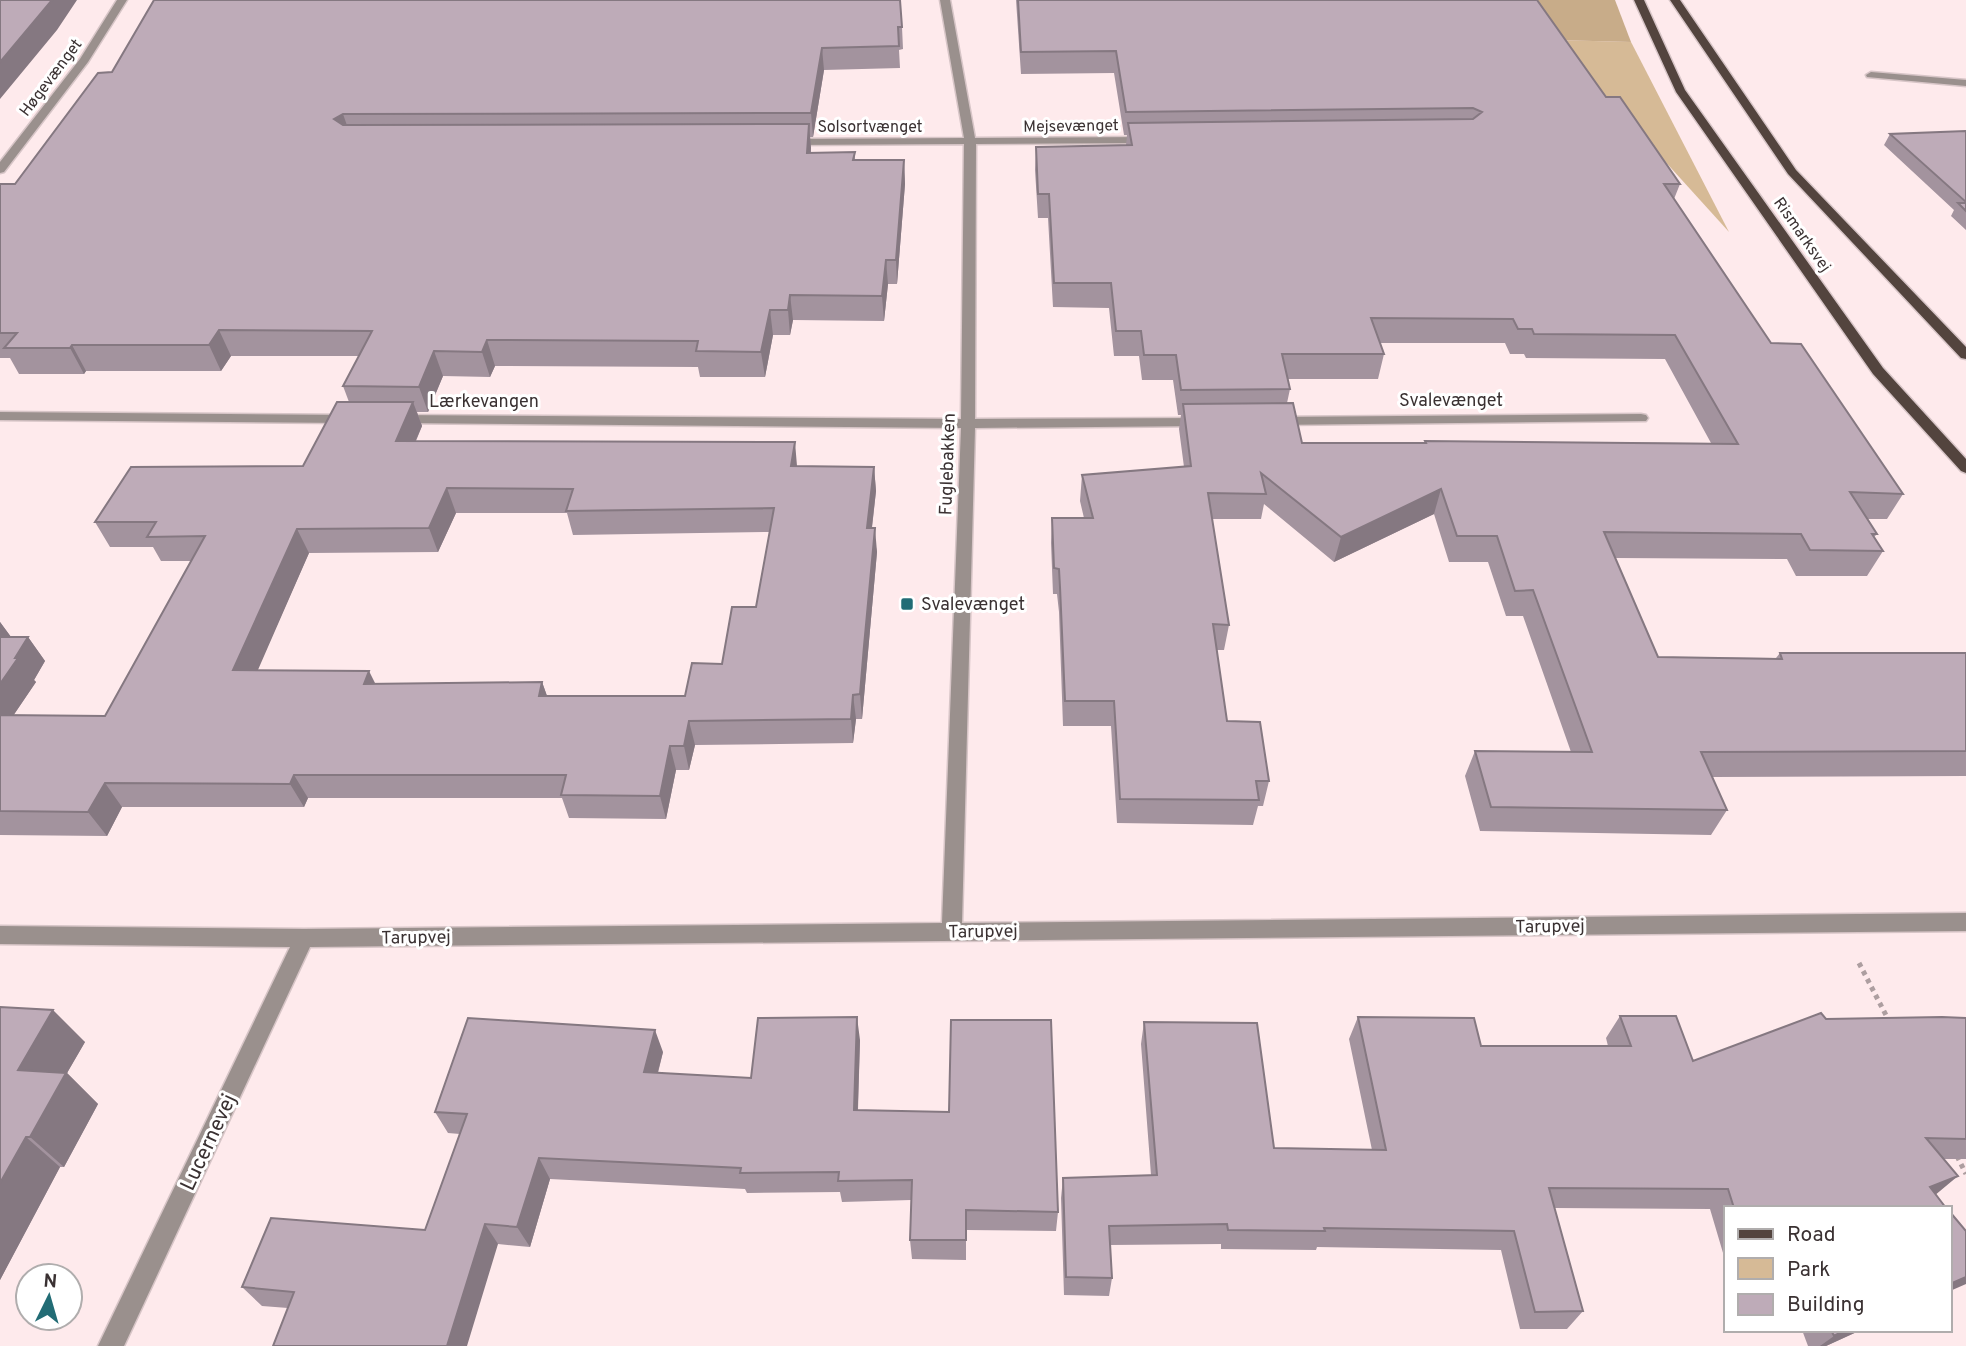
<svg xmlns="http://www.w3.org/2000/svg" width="1966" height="1346" font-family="Overpass,sans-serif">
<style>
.green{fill:#d6ba96}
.forest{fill:#c8ac89}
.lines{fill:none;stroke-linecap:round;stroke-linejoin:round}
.minor-casing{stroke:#d7c5c7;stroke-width:3}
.major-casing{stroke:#d7c5c7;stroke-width:3}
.path{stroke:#ad9ea0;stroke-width:5;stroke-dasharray:4.5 4.5;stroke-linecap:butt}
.minor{fill:#9a908d;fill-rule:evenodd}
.major{fill:#53443e;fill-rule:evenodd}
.wall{fill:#a3939e;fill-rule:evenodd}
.shaded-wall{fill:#857881}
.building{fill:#beabb8;stroke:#857881;stroke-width:2;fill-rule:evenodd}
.poi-dot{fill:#226c75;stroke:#fff;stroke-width:2.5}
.labels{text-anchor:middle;stroke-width:6;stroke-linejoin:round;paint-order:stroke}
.far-street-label{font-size:16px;fill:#3a3132;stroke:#fff}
.street-label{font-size:18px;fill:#3a3132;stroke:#fff}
.poi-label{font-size:18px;fill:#3a3132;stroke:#fff;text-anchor:start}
.near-street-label{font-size:21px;fill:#3a3132;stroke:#fff}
</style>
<rect width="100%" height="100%" fill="#feeaec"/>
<path class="green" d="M 1555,40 L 1631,42 L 1729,232 Z"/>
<path class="forest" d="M 1534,0 L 1615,0 L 1631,42 L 1555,40 Z"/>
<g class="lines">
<g class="minor-casing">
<path id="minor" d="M 117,0 L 127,0 L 88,62 L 4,172 L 0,173 L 0,162 L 80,59 Z
M 940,0 L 950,0 L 975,138 L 1149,137 L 1155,140 L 1149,143 L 976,144 L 975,419 L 1204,418 L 1211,422 L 1204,426 L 975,428 L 962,923 L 1966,913 L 1966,931 L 310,947 L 124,1346 L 98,1346 L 290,947 L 0,944 L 0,926 L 304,929 L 942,923 L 961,428 L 395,423 L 388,419 L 395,415 L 961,419 L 964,144 L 788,145 L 782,142 L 788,139 L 964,138 Z
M 1871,72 L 1966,80 L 1966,86 L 1867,77 L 1866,75 Z
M 0,412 L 350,415 L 357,419 L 350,423 L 0,420 Z
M 1641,414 L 1646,415 L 1648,418 L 1646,421 L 1274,425 L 1267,421 L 1274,417 Z"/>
</g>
<g class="major-casing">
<path id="major" d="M 1634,0 L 1644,0 L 1685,90 L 1883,368 L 1966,459 L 1966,473 L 1961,471 L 1873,374 L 1676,92 Z
M 1670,0 L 1680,0 L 1796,170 L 1966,347 L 1966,359 L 1961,358 L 1788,174 Z"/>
</g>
<path class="path" d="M 1859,963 L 1890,1023
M 1957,1156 L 1966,1174"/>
<use href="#minor" class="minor"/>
<use href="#major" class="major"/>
</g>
<path class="wall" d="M 1016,0 L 1537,0 L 1606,97 L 1680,184 L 1674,199 L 1771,343 L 1903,494 L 1887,519 L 1867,519 L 1877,534 L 1874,537 L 1883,551 L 1867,576 L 1796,576 L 1787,559 L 1615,558 L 1658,657 L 1776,658 L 1780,653 L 1966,653 L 1966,776 L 1712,777 L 1727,810 L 1711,835 L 1480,831 L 1465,776 L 1475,751 L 1571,752 L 1523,616 L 1506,616 L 1488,562 L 1449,562 L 1434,514 L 1334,562 L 1264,504 L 1261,519 L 1212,519 L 1229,625 L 1224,650 L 1217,650 L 1227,721 L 1269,781 L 1263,806 L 1258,806 L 1253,825 L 1117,823 L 1111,726 L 1063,726 L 1059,612 L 1057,594 L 1053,594 L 1051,543 L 1052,518 L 1084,518 L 1080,501 L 1082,475 L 1184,467 L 1179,429 L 1181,415 L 1178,415 L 1173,380 L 1142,380 L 1139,356 L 1114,356 L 1109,308 L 1053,307 L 1048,218 L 1038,218 L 1035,170 L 1036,147 L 1126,145 L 1127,135 L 1124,135 L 1114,73 L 1021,74 ZM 1380,343 L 1505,343 L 1510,354 L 1524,354 L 1526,358 L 1665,359 L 1711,443 L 1425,441 L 1425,443 L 1302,443 L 1287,403 L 1290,389 L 1288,379 L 1378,379 L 1384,354 Z
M 902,27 L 903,49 L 899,50 L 900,68 L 824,70 L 813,137 L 810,137 L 811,153 L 855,152 L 855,160 L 904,160 L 905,184 L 897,284 L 888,284 L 884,321 L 793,320 L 790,335 L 773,335 L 765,377 L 700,377 L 698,367 L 495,366 L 490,377 L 443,376 L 428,412 L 417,412 L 422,426 L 416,441 L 797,466 L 874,467 L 876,491 L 872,528 L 877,552 L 862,719 L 856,719 L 853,743 L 695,745 L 689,770 L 676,770 L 666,819 L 569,818 L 562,798 L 308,798 L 304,807 L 122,807 L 107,836 L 0,835 L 0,622 L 11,637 L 28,637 L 45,661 L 34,680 L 36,682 L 13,716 L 105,716 L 191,561 L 161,561 L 153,547 L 110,547 L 95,522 L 303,466 L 349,402 L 343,386 L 359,356 L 231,356 L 221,371 L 86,371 L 84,374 L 19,374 L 10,358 L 0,358 L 0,184 L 15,184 L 98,73 ZM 456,513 L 567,513 L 573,535 L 770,532 L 756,607 L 722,664 L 685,696 L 547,696 L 542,682 L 375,684 L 257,670 L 309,553 L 438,552 Z
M 1966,131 L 1966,230 L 1951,216 L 1954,210 L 1884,145 L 1890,134 Z
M 0,1007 L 85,1042 L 67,1073 L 98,1104 L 64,1167 L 60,1167 L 0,1280 Z
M 1620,1016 L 1693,1061 L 1826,1019 L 1966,1018 L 1966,1159 L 1944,1159 L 1935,1194 L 1946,1208 L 1726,1208 L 1726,1263 L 1710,1209 L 1554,1208 L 1583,1311 L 1567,1329 L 1520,1329 L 1501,1250 L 1317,1247 L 1316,1250 L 1221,1249 L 1221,1244 L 1110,1245 L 1112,1278 L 1109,1296 L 1064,1295 L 1061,1198 L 1063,1178 L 1151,1175 L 1141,1044 L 1144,1022 L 1274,1148 L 1372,1150 L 1349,1039 L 1358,1017 L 1481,1046 L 1608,1046 L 1606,1038 Z
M 860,1040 L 858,1110 L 1058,1212 L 1056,1231 L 966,1230 L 966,1260 L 912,1259 L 910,1240 L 911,1200 L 842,1202 L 840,1192 L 747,1193 L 745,1189 L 550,1179 L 530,1247 L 498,1244 L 288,1308 L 262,1306 L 242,1287 L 425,1230 L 460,1134 L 448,1133 L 435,1112 L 663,1052 L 658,1073 L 751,1078 Z
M 1802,1330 L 1861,1330 L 1826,1346 L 1808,1346 Z"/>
<path class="shaded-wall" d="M 52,0 L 77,0 L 57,30 L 0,99 L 0,62 Z
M 822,48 L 824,70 L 813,137 L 811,113 Z
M 343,114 L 351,137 L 334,119 Z
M 809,124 L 811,148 L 809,176 L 807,153 Z
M 904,160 L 905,184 L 897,284 L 896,260 Z
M 886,260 L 888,284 L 884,321 L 882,296 Z
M 790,295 L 793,320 L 790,335 L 788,310 Z
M 770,310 L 773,335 L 765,377 L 761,352 Z
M 219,330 L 231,356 L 221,371 L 209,345 Z
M 487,340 L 495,366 L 490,377 L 482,352 Z
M 72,345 L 86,371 L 84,374 L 70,348 Z
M 434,351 L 443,376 L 428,412 L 419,387 Z
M 413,402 L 422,426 L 405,465 L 396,441 Z
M 795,442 L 797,466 L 791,466 Z
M 874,467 L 876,491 L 869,552 L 867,528 Z
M 447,488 L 456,513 L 438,552 L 429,528 Z
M 1441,489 L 1434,514 L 1334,562 L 1341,537 Z
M 875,528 L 877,552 L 862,719 L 860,694 Z
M 297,529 L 309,553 L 247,695 L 233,670 Z
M 0,622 L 14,641 L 0,662 Z
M 28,637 L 45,661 L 34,680 L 36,682 L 0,735 L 0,684 Z
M 369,671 L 381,695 L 364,684 Z
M 542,682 L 551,707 L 539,696 Z
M 853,695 L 856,719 L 853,743 L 851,719 Z
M 689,721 L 695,745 L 689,770 L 684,746 Z
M 670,746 L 676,770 L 666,819 L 660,796 Z
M 294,775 L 308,798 L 304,807 L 290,784 Z
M 105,783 L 122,807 L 107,836 L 88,812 Z
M 53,1010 L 85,1042 L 67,1073 L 98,1104 L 64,1167 L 30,1137 L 18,1070 Z
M 857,1017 L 860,1040 L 857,1132 L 854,1110 Z
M 655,1030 L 663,1052 L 652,1094 L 644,1072 Z
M 26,1137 L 60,1167 L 0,1280 L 0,1183 Z
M 539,1158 L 550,1179 L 530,1247 L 517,1227 Z
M 1958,1176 L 1934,1196 L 1930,1187 Z
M 485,1224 L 498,1244 L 467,1346 L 447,1346 Z
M 1966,1277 L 1966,1284 L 1950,1291 L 1950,1284 Z
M 1845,1330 L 1861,1330 L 1826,1346 L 1820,1346 L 1834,1336 Z"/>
<path class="building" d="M 0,0 L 52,0 L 0,62 Z
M 154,0 L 900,0 L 902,27 L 898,27 L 899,46 L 822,48 L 811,113 L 343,114 L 334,119 L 343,125 L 809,124 L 807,153 L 855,152 L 853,160 L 904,160 L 896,260 L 886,260 L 882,296 L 790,295 L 788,310 L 770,310 L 761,352 L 696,351 L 698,341 L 487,340 L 482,352 L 434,351 L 419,387 L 343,386 L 372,331 L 219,330 L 209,345 L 72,345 L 70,348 L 4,348 L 17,333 L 0,333 L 0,184 L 15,184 L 98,73 L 112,72 Z
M 1018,0 L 1537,0 L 1606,97 L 1620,97 L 1680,184 L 1664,184 L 1771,343 L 1801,344 L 1903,494 L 1850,492 L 1877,534 L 1872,534 L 1883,551 L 1810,550 L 1801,534 L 1604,532 L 1658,657 L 1782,659 L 1780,653 L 1966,653 L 1966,751 L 1701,752 L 1727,810 L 1491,807 L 1475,751 L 1592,752 L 1533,590 L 1515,591 L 1497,536 L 1457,536 L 1441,489 L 1341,537 L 1261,473 L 1266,494 L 1208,493 L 1229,625 L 1213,624 L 1227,721 L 1260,722 L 1269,781 L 1256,781 L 1259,800 L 1120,799 L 1114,701 L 1065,701 L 1060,587 L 1059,569 L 1054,568 L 1052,518 L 1093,518 L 1082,475 L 1191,466 L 1183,404 L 1293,403 L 1302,443 L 1426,443 L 1425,441 L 1738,444 L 1675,335 L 1534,334 L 1532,329 L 1518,329 L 1513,319 L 1371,318 L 1384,354 L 1282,354 L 1290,389 L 1181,390 L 1176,355 L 1144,355 L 1141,331 L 1116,331 L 1111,283 L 1054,283 L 1049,194 L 1038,194 L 1036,147 L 1132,145 L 1128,123 L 1473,119 L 1482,112 L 1473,108 L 1126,112 L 1116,51 L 1021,52 Z
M 1966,131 L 1966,202 L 1890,134 Z
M 1958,203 L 1966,203 L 1966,211 Z
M 337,402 L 413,402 L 396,441 L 795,442 L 791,466 L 874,467 L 867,528 L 875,528 L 864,646 L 860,694 L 853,695 L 851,719 L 689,721 L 684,746 L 670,746 L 660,796 L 561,795 L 566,775 L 294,775 L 290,784 L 105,783 L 88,812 L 0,811 L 0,715 L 105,716 L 205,536 L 147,537 L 156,522 L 95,522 L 131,467 L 303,466 ZM 447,488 L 573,489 L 566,511 L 774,508 L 756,607 L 732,607 L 722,664 L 692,663 L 685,696 L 539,696 L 542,682 L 364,684 L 369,671 L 233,670 L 297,529 L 429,528 Z
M 0,637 L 28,637 L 15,658 L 18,658 L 0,684 Z
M 0,1007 L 53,1010 L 18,1070 L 66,1073 L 30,1137 L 26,1137 L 0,1183 Z
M 1821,1013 L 1826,1019 L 1942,1017 L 1966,1018 L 1966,1139 L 1926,1138 L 1958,1176 L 1930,1187 L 1946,1208 L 1734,1208 L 1728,1189 L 1549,1188 L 1583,1311 L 1535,1312 L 1514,1231 L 1324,1228 L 1325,1231 L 1228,1230 L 1227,1224 L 1109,1226 L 1112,1278 L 1066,1277 L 1063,1178 L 1157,1175 L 1144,1022 L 1257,1023 L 1274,1148 L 1386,1150 L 1358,1017 L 1474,1018 L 1481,1046 L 1631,1046 L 1620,1016 L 1676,1016 L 1693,1061 Z
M 857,1017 L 854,1110 L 949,1112 L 951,1020 L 1051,1020 L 1058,1212 L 966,1210 L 966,1240 L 910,1240 L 912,1180 L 838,1181 L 839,1172 L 740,1173 L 741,1168 L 539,1158 L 517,1227 L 485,1224 L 447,1346 L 273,1346 L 294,1292 L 242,1287 L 271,1218 L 425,1230 L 467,1114 L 435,1112 L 468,1018 L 655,1030 L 644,1072 L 751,1078 L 758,1018 Z
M 1950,1212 L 1966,1231 L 1966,1277 L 1950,1284 Z
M 1831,1330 L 1845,1330 L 1834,1336 Z"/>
<rect class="poi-dot" x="900" y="597" width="14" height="14" rx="3.5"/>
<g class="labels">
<g class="far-street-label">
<text transform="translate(50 77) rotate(-53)" y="6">Høgevænget</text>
<text transform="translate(1071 125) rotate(-1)" y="6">Mejsevænget</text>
<text x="870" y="132">Solsortvænget</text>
<text transform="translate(1803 234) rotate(55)" y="6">Rismarksvej</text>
</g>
<g class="street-label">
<text x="1451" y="406">Svalevænget</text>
<text x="484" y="407">Lærkevangen</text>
<text transform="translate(947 464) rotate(-88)" y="6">Fuglebakken</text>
<text transform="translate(1550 926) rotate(-1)" y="6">Tarupvej</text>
<text transform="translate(983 931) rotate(-1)" y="6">Tarupvej</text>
<text transform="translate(416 937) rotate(-1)" y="6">Tarupvej</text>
</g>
<g class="poi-label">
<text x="921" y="610">Svalevænget</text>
</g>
<g class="near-street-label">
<text transform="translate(208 1142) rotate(-65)" y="7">Lucernevej</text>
</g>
</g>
<rect x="1724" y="1206" width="228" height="126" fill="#ffffff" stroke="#b0adad" stroke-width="2"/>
<rect x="1738" y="1229" width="35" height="10" fill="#53443e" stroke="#b0adad" stroke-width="2"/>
<text x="1787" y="1241" font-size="21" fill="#3a3132">Road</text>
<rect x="1738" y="1258" width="35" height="21" fill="#d6ba96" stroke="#b0adad" stroke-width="2"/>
<text x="1787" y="1276" font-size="21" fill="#3a3132">Park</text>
<rect x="1738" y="1294" width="35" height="21" fill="#beabb8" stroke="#b0adad" stroke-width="2"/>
<text x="1787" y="1311" font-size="21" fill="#3a3132">Building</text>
<g transform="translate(49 1297) rotate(5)"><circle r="33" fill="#ffffff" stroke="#b0adad" stroke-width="2"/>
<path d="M0-5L12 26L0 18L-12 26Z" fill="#226c75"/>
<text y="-10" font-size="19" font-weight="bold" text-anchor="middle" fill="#3a3132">N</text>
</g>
</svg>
